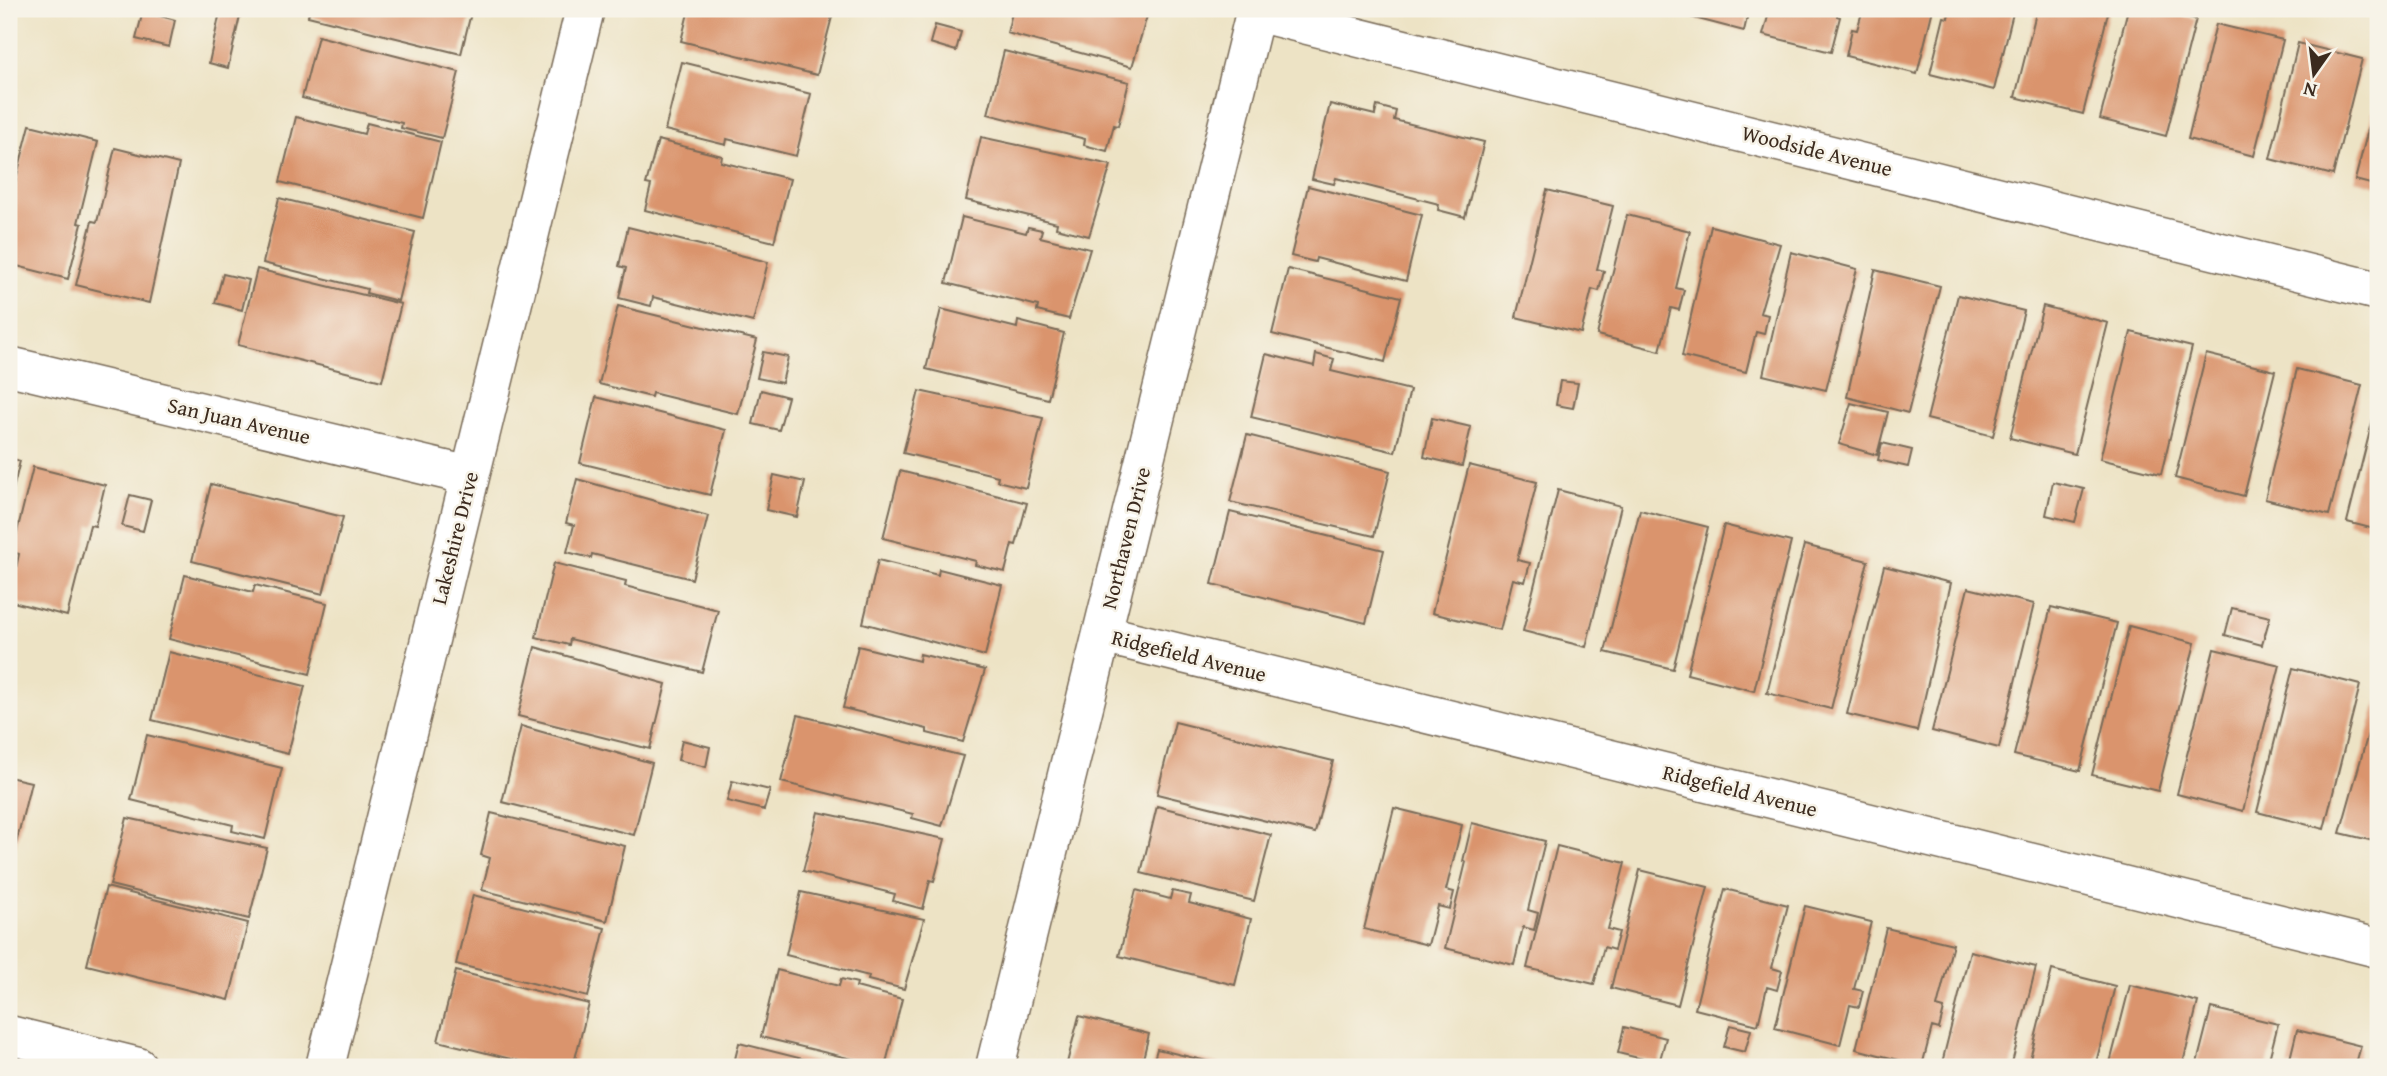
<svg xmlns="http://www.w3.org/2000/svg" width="2387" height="1076" font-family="'Gentium Book Plus',serif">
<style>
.building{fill:#da946d}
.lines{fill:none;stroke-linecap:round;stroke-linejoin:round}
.street-casing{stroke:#796b58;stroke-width:41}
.street{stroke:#fff;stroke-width:38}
.labels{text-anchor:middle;stroke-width:5;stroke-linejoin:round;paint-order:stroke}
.street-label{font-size:21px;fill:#3b2a1e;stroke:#f7f3e8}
</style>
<rect width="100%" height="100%" fill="#f7f3e8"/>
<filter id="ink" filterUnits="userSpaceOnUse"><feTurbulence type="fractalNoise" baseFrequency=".0143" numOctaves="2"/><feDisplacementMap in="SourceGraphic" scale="14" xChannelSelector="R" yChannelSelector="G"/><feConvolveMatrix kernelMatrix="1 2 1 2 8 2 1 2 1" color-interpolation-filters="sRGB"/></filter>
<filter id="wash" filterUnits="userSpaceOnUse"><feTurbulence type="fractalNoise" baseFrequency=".00686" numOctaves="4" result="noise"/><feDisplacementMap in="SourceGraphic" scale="28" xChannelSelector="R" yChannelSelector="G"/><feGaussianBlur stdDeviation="1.57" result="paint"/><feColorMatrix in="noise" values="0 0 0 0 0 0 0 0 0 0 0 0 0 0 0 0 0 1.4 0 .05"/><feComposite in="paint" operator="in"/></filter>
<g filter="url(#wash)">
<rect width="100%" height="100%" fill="#ede3c5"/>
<g id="blocks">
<path class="building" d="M 310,9 L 472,9 L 461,54 L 308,16 Z
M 689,9 L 834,9 L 817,75 L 681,41 Z
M 1013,9 L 1149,9 L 1132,67 L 1007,33 Z
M 1680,9 L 1749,9 L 1744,31 L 1679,14 Z
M 1770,9 L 1838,9 L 1837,16 L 1840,17 L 1831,52 L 1763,35 Z
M 1863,9 L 1933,9 L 1917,74 L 1846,56 L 1852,29 L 1857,30 Z
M 1950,9 L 2014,9 L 1994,90 L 1930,74 L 1944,17 L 1948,18 Z
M 2037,9 L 2109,9 L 2083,114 L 2015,97 Z
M 2128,9 L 2156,9 L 2196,19 L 2166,136 L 2100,119 Z
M 143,11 L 175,20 L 169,47 L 136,39 Z
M 220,12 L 240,16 L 228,68 L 209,63 Z
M 2216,24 L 2283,40 L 2254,156 L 2188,139 Z
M 935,25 L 961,32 L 956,51 L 930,43 Z
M 318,36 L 459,72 L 442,138 L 401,128 L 402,123 L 302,98 Z
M 2298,43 L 2362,59 L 2333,175 L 2270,159 Z
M 1004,51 L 1129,82 L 1118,126 L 1114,125 L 1107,151 L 1084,145 L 1085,139 L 988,114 Z
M 682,62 L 811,94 L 796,156 L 727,139 L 726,145 L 665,130 Z
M 2378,91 L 2378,186 L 2355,180 Z
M 1330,104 L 1375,115 L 1377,106 L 1396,111 L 1394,120 L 1484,142 L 1465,217 L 1438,210 L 1439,204 L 1336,178 L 1334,184 L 1312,179 Z
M 9,116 L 15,117 L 10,138 L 9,138 Z
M 296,117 L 364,134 L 367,123 L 441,142 L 423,218 L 280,182 Z
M 30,125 L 98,142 L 78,223 L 82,224 L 68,279 L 9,264 L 9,206 Z
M 981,137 L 1111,165 L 1089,236 L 1056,228 L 1057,223 L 966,200 Z
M 658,140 L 722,156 L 721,162 L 790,179 L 774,242 L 645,210 L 651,185 L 646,184 Z
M 115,148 L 179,164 L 149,303 L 76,285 L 92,221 L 97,222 Z
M 1308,186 L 1422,215 L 1406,281 L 1316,258 L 1315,262 L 1291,256 Z
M 1547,190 L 1613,206 L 1597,269 L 1604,271 L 1599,291 L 1592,289 L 1581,333 L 1516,317 Z
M 279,198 L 415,232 L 398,301 L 366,293 L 367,289 L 263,263 Z
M 1627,215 L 1690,231 L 1676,288 L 1684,290 L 1679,310 L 1671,308 L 1660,351 L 1597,335 Z
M 962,217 L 1026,233 L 1028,227 L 1042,230 L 1040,237 L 1090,249 L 1069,319 L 1037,311 L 1038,306 L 946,283 Z
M 1711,226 L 1780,244 L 1760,313 L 1768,315 L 1764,334 L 1756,332 L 1746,372 L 1682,356 Z
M 628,227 L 768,262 L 753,322 L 653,297 L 651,306 L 619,298 L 626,268 L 619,266 Z
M 1791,252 L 1857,269 L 1826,390 L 1763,375 Z
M 257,269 L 401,304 L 382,381 L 238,345 Z
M 1288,269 L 1401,297 L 1385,362 L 1272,334 Z
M 1875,270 L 1940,286 L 1908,413 L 1847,397 Z
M 223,274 L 249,280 L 242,310 L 215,303 Z
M 1958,295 L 2024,311 L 1993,436 L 1927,419 Z
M 618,306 L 757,340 L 738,414 L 652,393 L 651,397 L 599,384 Z
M 2043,306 L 2108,323 L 2075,454 L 2010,438 Z
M 941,309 L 1017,328 L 1018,321 L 1064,333 L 1048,399 L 926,369 Z
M 2131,332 L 2192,347 L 2161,474 L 2100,459 Z
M 763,352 L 788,357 L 782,383 L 757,378 Z
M 1266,354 L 1314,366 L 1316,354 L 1334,359 L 1331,371 L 1410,390 L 1395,452 L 1251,417 Z
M 2206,354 L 2275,371 L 2244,496 L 2175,478 Z
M 2297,369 L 2362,385 L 2329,515 L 2265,499 Z
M 1560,381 L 1578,383 L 1573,408 L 1556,405 Z
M 761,390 L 788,397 L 779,430 L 753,424 Z
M 919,391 L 1043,418 L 1026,488 L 997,481 L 998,476 L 903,453 Z
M 596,397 L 726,430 L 710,495 L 580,463 Z
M 2378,399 L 2378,530 L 2347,522 Z
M 1851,403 L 1888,412 L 1877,455 L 1839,444 Z
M 1432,418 L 1471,427 L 1462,466 L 1424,457 Z
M 1247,435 L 1390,471 L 1374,536 L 1230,502 Z
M 1882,443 L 1912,450 L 1908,467 L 1878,460 Z
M 9,458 L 20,461 L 10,502 L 9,501 Z
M 1469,465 L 1537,482 L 1517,560 L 1530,563 L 1525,582 L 1513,579 L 1500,630 L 1432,613 Z
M 33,467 L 105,485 L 95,526 L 90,525 L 67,616 L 9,601 L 19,554 L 12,552 Z
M 900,471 L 1027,503 L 1016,545 L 1012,544 L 1005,572 L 975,565 L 976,561 L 883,538 Z
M 774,475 L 805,482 L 797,517 L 766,510 Z
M 577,479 L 708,516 L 692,579 L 592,554 L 591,558 L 567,552 L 574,525 L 566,523 Z
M 2053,482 L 2084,489 L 2075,522 L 2046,515 Z
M 211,484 L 343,517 L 323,594 L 192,561 Z
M 1558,490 L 1621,506 L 1586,647 L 1523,631 Z
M 130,495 L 151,500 L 143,531 L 122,526 Z
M 1640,510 L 1708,527 L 1673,669 L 1605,652 Z
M 1230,512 L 1384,550 L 1366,623 L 1212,584 Z
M 1724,525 L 1791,542 L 1754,691 L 1687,674 Z
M 1804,545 L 1868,561 L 1831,709 L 1767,693 Z
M 878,560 L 938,575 L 939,569 L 1002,585 L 985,656 L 863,623 Z
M 554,563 L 626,581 L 625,586 L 718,610 L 702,672 L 570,639 L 569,645 L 536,637 Z
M 1884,566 L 1951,583 L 1917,731 L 1847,714 Z
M 185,575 L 253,592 L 255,585 L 327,603 L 310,674 L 169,639 Z
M 1968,588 L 2034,604 L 1999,748 L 1932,731 Z
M 2051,607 L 2117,623 L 2080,771 L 2014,755 Z
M 2232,608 L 2270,617 L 2262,645 L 2225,635 Z
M 2129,626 L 2195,643 L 2158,791 L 2092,775 Z
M 858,646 L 919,661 L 920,654 L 985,670 L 963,742 L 927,733 L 927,729 L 843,708 Z
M 535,647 L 666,684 L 650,749 L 518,716 Z
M 2214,649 L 2280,665 L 2243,811 L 2177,794 Z
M 169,652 L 305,686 L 288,754 L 152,720 Z
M 2293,668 L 2360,685 L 2324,829 L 2257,812 Z
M 2377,702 L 2378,702 L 2378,842 L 2340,833 Z
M 798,715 L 963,756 L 942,826 L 912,818 L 913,814 L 781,782 Z
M 1175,722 L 1333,761 L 1315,833 L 1157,794 Z
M 521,726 L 652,763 L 634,835 L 502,802 Z
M 147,735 L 282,768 L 265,839 L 232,831 L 233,825 L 131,800 Z
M 682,740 L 710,747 L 706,767 L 678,760 Z
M 9,777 L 31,782 L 10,868 L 9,868 Z
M 732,781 L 770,790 L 764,810 L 727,801 Z
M 1157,806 L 1271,835 L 1254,901 L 1141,873 Z
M 1394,808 L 1462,825 L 1446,890 L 1454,892 L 1450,909 L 1438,906 L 1428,945 L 1364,929 Z
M 818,812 L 945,839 L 934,881 L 930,880 L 923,909 L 893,901 L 895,894 L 803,871 Z
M 491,813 L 625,846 L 607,921 L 482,890 L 490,858 L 481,855 Z
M 127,818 L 267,848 L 249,919 L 110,885 Z
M 1472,823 L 1545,841 L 1528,910 L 1538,913 L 1534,930 L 1523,927 L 1514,965 L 1445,948 L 1466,862 L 1463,861 Z
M 1557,846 L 1625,863 L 1608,929 L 1619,932 L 1614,950 L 1604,947 L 1594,984 L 1527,968 Z
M 1640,870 L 1708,887 L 1678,1005 L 1611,988 Z
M 106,887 L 248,923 L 229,1000 L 87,965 Z
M 1725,889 L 1788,905 L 1772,968 L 1782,971 L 1777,990 L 1767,987 L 1758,1025 L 1695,1009 Z
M 1136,890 L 1170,899 L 1172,891 L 1191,895 L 1189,903 L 1251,919 L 1235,985 L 1119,956 Z
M 801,892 L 924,919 L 904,989 L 868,980 L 869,976 L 786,955 Z
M 473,895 L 605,928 L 588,997 L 456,964 Z
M 1805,906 L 1871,922 L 1854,989 L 1863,991 L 1859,1007 L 1850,1005 L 1840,1045 L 1775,1028 Z
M 1886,928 L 1953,944 L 1937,1007 L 1944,1009 L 1939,1029 L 1932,1027 L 1922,1066 L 1856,1049 Z
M 1970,951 L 2036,967 L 2011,1067 L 1941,1067 Z
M 777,970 L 839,986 L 841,979 L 857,983 L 856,987 L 902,999 L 885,1067 L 761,1037 Z
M 2052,970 L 2115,986 L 2095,1067 L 2028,1067 Z
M 456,971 L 589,1004 L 573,1067 L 543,1067 L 438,1041 Z
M 2130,985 L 2198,1002 L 2182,1067 L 2109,1067 Z
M 2211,1008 L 2278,1024 L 2267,1067 L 2196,1067 Z
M 1079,1016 L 1149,1034 L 1141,1067 L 1066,1067 Z
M 1730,1025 L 1751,1030 L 1745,1052 L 1724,1047 Z
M 1624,1027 L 1666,1038 L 1659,1063 L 1618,1053 Z
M 2297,1030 L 2361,1046 L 2355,1067 L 2288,1067 Z
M 739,1043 L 831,1066 L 831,1067 L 733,1067 Z
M 1157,1049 L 1227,1066 L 1227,1067 L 1152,1067 Z
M 2375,1049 L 2378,1049 L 2378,1067 L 2370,1067 Z"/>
</g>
</g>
<g filter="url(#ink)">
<use href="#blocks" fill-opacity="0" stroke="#796b58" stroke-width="2"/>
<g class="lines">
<g class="street-casing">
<path id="street" d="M 1255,12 L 2378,291
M 9,366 L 470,476
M 1102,634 L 2378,948
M 9,1035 L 138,1067
M 325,1067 L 585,9
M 995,1067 L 1256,9"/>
</g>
<use href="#street" class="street"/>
</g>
</g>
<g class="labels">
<g class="street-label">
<text transform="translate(1817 151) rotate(14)" y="7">Woodside Avenue</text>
<text transform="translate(239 421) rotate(13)" y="7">San Juan Avenue</text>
<text transform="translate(455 538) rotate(-76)" y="7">Lakeshire Drive</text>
<text transform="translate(1126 538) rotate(-76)" y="7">Northaven Drive</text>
<text transform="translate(1189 656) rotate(14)" y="7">Ridgefield Avenue</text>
<text transform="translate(1740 791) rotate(14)" y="7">Ridgefield Avenue</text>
</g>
</g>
<rect width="2387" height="1076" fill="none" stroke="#f7f3e8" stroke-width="35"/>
<g transform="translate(2314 74) rotate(194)" stroke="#f7f3e8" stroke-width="5" paint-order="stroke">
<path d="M0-5L12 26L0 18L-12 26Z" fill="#3b2a1e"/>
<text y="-10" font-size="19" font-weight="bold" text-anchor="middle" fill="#3b2a1e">N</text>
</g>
</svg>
